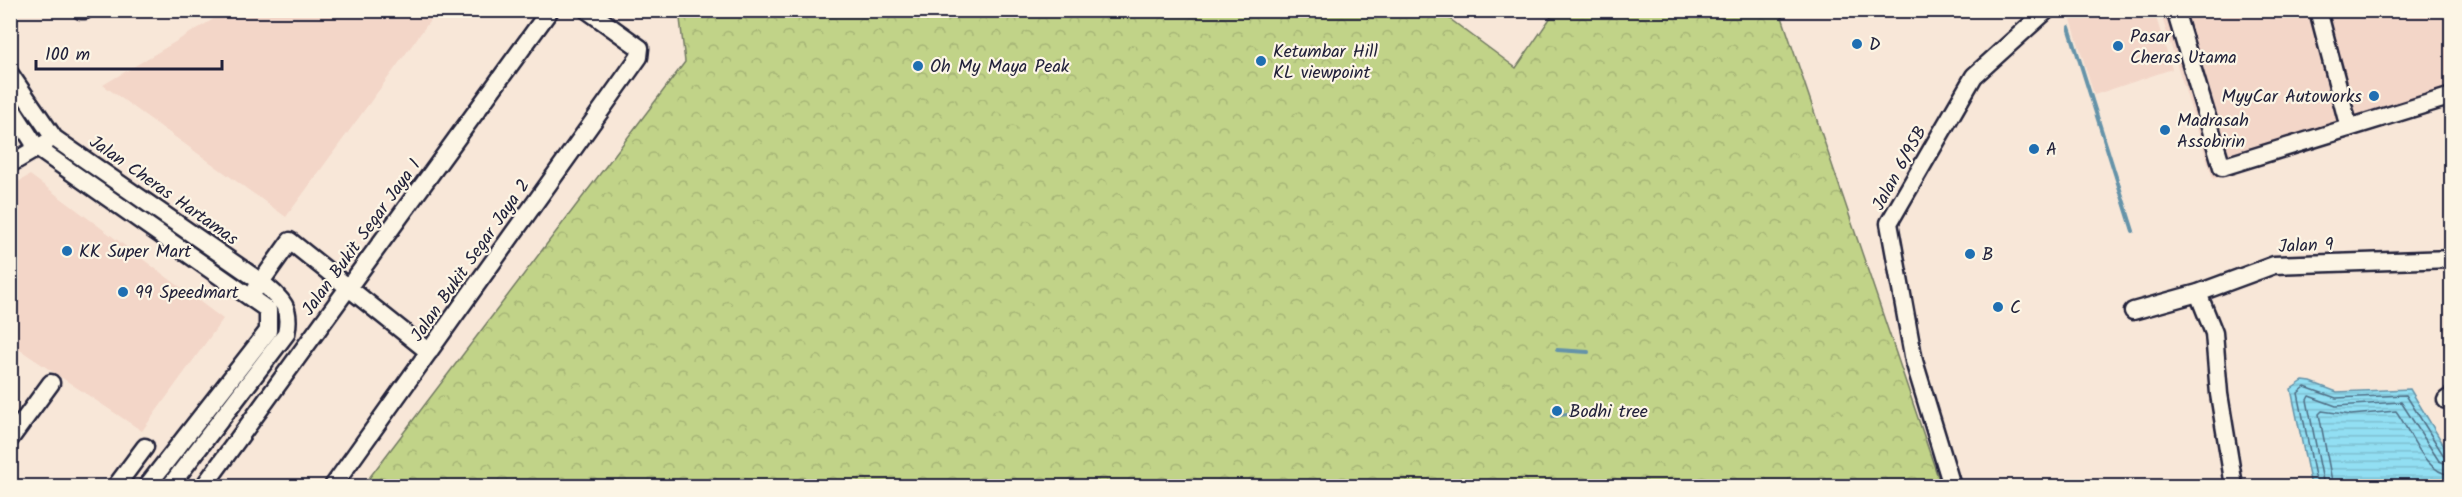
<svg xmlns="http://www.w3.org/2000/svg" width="2462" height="497" font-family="Kalam,sans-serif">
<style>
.built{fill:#f3d6c8}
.forest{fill:url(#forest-crowns);stroke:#727a62;stroke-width:1.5}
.water{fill:url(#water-rules);stroke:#6593a9;stroke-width:1.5}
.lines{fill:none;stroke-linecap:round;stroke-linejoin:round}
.shore{stroke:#4f6e85;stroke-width:1.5}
.stream{stroke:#6593a9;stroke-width:4}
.minor-casing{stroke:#22223b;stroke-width:21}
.minor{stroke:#fcf5e5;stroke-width:16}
.poi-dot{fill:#1f6fb2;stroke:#fcf5e5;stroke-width:2}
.labels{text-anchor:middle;stroke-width:4.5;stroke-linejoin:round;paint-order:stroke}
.poi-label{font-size:18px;fill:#22223b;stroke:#fcf5e5;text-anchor:start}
.street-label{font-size:18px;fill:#22223b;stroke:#fcf5e5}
</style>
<defs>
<pattern id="forest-crowns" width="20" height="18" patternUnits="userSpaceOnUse" patternTransform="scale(1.5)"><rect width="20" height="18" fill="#c1d388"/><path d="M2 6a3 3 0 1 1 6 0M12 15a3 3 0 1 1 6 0" fill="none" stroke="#a6b576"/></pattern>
<pattern id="water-rules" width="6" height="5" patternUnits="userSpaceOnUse" patternTransform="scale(1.5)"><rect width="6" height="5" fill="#92dff3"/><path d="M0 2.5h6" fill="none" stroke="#7ebfd1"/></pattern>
</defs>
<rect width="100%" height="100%" fill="#f8e7d8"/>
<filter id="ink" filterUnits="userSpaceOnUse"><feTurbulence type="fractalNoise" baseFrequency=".0167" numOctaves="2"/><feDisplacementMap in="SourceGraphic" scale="12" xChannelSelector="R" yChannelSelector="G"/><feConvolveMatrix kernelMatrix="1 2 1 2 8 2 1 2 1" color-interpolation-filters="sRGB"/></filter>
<g filter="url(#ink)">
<path class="built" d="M 2084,10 L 2154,11 L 2172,69 L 2094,95 L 2071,19 Z
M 227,11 L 437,11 L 286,217 L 103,85 Z
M 2160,11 L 2451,11 L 2451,102 L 2213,179 Z
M 30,175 L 223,319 L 142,431 L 11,344 L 11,186 Z"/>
<path class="forest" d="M 679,10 L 1439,11 L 1516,68 L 1555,11 L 1780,11 L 1941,486 L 363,486 L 685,62 Z"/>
<path class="water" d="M 2303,381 L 2311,382 L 2337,392 L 2410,389 L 2451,457 L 2451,486 L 2311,486 L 2291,389 Z"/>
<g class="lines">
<path class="shore" d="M 2317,486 L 2298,393 L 2305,387 L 2336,398 L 2406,395 L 2444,456 L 2452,459
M 2324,486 L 2307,400 L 2309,396 L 2336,406 L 2401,402 L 2439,461 L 2452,466
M 2333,486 L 2319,414 L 2322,411 L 2351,415 L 2396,411 C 2411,431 2424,474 2452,475"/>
<path class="stream" d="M 2069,27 L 2133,231
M 1557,350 L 1588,352
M 1553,416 L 1588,411"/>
<g class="minor-casing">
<path id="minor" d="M 81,10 L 85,10
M 2175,10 L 2222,167 L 2452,96
M 2318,10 L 2349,128
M 10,74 L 54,138 L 261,282 C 281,299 292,306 286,334 L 170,486
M 10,106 L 37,148 L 268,310 L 268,331 L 147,486
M 10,164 L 46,143
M 256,289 L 290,241 L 429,352
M 2198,293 L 2214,333 L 2219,394 L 2234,486
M 2133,311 L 2198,293 L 2274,265 L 2452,259
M 2446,400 L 2452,396
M 10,439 L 51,383
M 116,486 L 145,447
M 204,486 L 550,10
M 333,486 L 639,57 L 640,48 L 587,10
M 1952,486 L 1914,361 L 1889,223 L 1974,76 L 2047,10"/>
</g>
<use href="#minor" class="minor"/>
</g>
</g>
<g class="poi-dot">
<circle cx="1857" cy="44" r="6"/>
<circle cx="2118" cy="46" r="6"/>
<circle cx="1261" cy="61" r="6"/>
<circle cx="918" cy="66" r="6"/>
<circle cx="2374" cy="96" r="6"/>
<circle cx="2165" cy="130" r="6"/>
<circle cx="2034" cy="149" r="6"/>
<circle cx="67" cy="251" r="6"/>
<circle cx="1970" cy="254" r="6"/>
<circle cx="123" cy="292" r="6"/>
<circle cx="1998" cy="307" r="6"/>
<circle cx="1557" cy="411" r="6"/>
</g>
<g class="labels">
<g class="poi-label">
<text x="2130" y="42">Pasar<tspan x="2130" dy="21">Cheras Utama</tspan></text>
<text x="1869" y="50">D</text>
<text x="1273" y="57">Ketumbar Hill<tspan x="1273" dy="21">KL viewpoint</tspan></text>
<text x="930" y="72">Oh My Maya Peak</text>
<text x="2362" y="102" text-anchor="end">MyyCar Autoworks</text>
<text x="2177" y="126">Madrasah<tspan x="2177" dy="21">Assobirin</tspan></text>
<text x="2046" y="155">A</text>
<text x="79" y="257">KK Super Mart</text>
<text x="1982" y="260">B</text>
<text x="135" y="298">99 Speedmart</text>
<text x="2010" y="313">C</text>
<text x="1569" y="417">Bodhi tree</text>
</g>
<g class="street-label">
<text transform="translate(1899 168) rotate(-61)" y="6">Jalan 6/95B</text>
<text transform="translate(164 190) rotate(35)" y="6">Jalan Cheras Hartamas</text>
<text transform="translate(361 237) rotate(-54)" y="6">Jalan Bukit Segar Jaya 1</text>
<text transform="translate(2306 245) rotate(-2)" y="6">Jalan 9</text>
<text transform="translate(470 260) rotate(-55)" y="6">Jalan Bukit Segar Jaya 2</text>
</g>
</g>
<rect width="2462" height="497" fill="none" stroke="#fcf5e5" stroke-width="36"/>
<rect x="18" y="18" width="2426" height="461" fill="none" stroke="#22223b" stroke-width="2" filter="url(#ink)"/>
<path d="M36 60v9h186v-9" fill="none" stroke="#22223b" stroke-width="3"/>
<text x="45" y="60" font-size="18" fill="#22223b" stroke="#fcf5e5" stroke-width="4.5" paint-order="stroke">100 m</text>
</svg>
